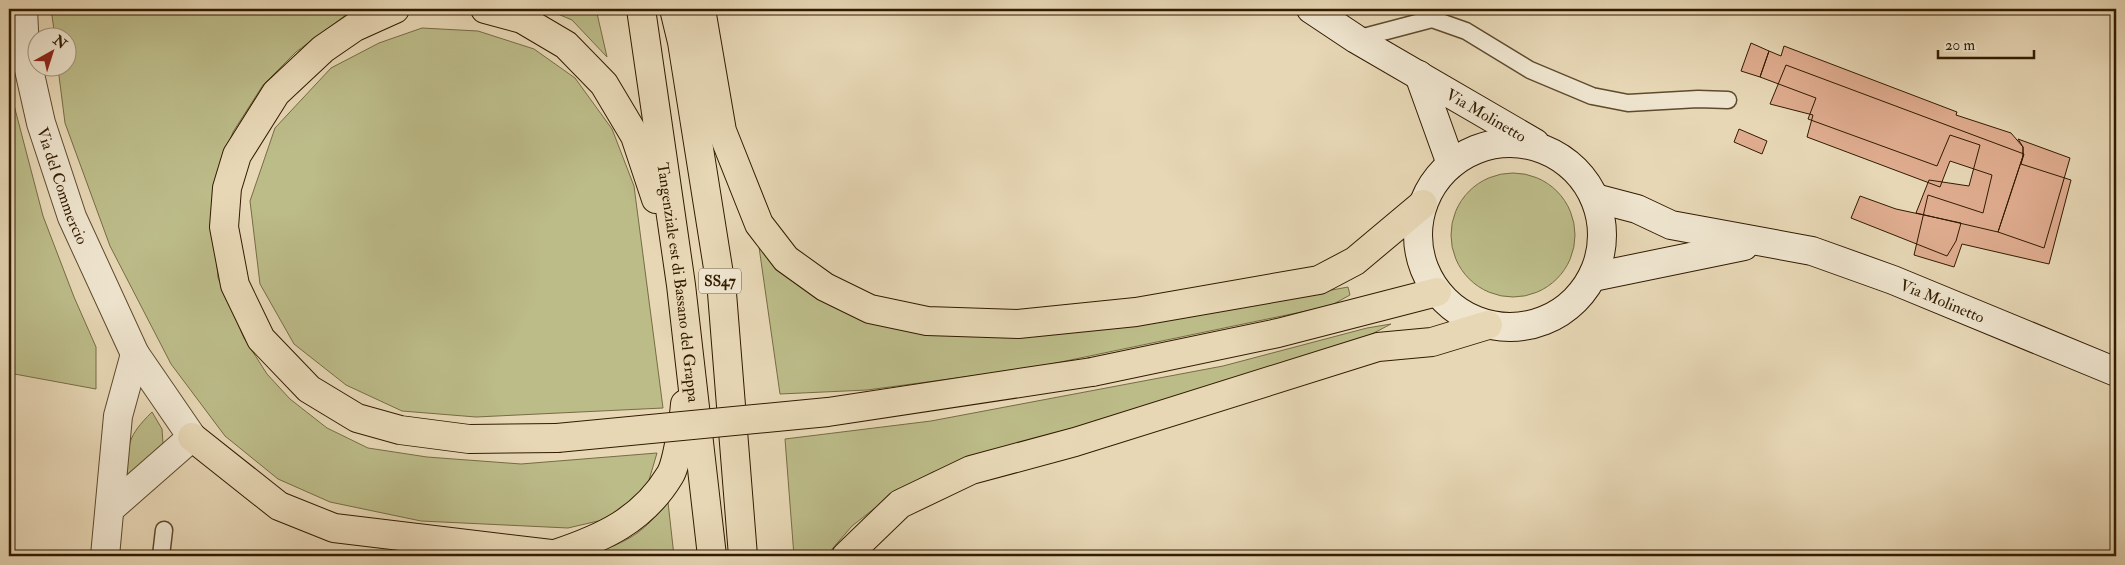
<svg xmlns="http://www.w3.org/2000/svg" width="2125" height="565" font-family="'IM FELL Double Pica',serif">
<style>
.green{fill:#bcbc89;stroke:#776c44}
.building{fill:#dfac8f;stroke:#321b00}
.lines{fill:none;stroke-linecap:round;stroke-linejoin:round}
.service-casing{stroke:#5f4a2d;stroke-width:19}
.minor-casing{stroke:#5f4a2d;stroke-width:30}
.secondary-casing{stroke:#321b00;stroke-width:30}
.trunk-casing{stroke:#321b00;stroke-width:30}
.service{stroke:#efe5cf;stroke-width:16}
.minor{stroke:#efe5cf;stroke-width:28}
.secondary{stroke:#efe5cf;stroke-width:28}
.trunk{stroke:#e7d7b5;stroke-width:28}
.trunk-bridge-casing{stroke:#321b00;stroke-width:30;stroke-linecap:butt}
.trunk-bridge{stroke:#e7d7b5;stroke-width:28}
.labels{text-anchor:middle;stroke-width:4;stroke-linejoin:round;paint-order:stroke}
.shield{fill:#efe5cf;stroke:#6b583e;stroke-width:1}
.shield-label{font-size:15px;font-weight:bold;fill:#321b00}
.street-label{font-size:16px;fill:#321b00;stroke:#efe5cf}
</style>
<rect width="100%" height="100%" fill="#e7d7b5"/>
<filter id="stains"><feTurbulence type="fractalNoise" baseFrequency=".004" numOctaves="4"/><feColorMatrix values="0 0 0 0 .2 0 0 0 0 .09 0 0 0 0 .02 0 0 0 .5 -.17"/></filter>
<radialGradient id="worn" r=".72"><stop offset=".6" stop-color="#630" stop-opacity="0"/><stop offset="1" stop-color="#630" stop-opacity=".3"/></radialGradient>
<path class="green" d="M 51,9 L 354,9 L 296,52 L 263,85 L 233,132 L 218,172 L 214,229 L 218,278 L 244,338 L 267,374 L 290,399 L 327,428 L 368,448 L 427,457 L 521,464 L 657,453 L 649,480 L 633,505 L 611,518 L 568,528 L 421,521 L 330,502 L 278,479 L 225,436 L 171,364 L 110,246 L 65,123 L 58,68 L 68,68 L 68,38 L 55,37 Z
M 546,9 L 596,9 L 607,57 L 572,20 Z
M 422,28 L 478,31 L 534,49 L 575,78 L 612,129 L 634,186 L 663,408 L 476,417 L 402,411 L 346,385 L 294,344 L 260,284 L 250,201 L 275,128 L 331,68 L 379,43 Z
M 9,86 L 43,216 L 74,297 L 96,347 L 96,389 L 9,373 Z
M1451 235a62 62 0 1 1 124 0a62 62 0 1 1-124 0Z
M 759,247 L 829,303 L 871,320 L 1245,306 L 1348,287 L 1350,295 L 1330,306 L 1032,368 L 867,390 L 780,394 Z
M 1391,324 L 1347,347 L 933,472 L 894,493 L 852,526 L 826,556 L 794,556 L 785,439 L 931,421 L 1223,366 L 1367,328 Z
M 152,412 L 162,429 L 163,443 L 127,477 C 128,443 127,437 152,412 Z
M 668,502 L 674,556 L 617,556 L 605,549 C 636,538 648,526 668,502 Z"/>
<path class="building" d="M 1751,43 L 1769,51 L 1760,77 L 1741,71 Z
M 1784,46 L 1957,112 L 1956,115 L 2011,133 L 2023,147 L 2023,156 L 1998,232 L 1916,213 L 1929,180 L 1969,186 L 1980,145 L 1950,135 L 1937,166 L 1808,119 L 1816,98 L 1760,77 L 1769,51 L 1781,56 Z
M 1786,65 L 2024,154 L 2021,164 L 2071,180 L 2049,264 L 1962,244 L 1954,267 L 1914,255 L 1928,195 L 1983,213 L 1992,175 L 1950,161 L 1940,187 L 1807,137 L 1813,115 L 1770,104 Z
M 1739,129 L 1767,141 L 1762,154 L 1734,142 Z
M 2018,139 L 2070,158 L 2044,248 L 1998,232 L 2023,156 L 2023,147 Z
M 1860,196 L 1896,209 L 1961,223 L 1956,241 L 1947,256 L 1851,218 Z"/>
<g class="lines">
<g class="service-casing">
<path id="service" d="M 1356,39 L 1432,19 L 1466,31 L 1530,70 L 1592,96 L 1628,103 L 1698,99 L 1728,100
M 161,556 L 164,530"/>
</g>
<g class="minor-casing">
<g id="minor">
<path id="s1" d="M 23,9 L 25,52 L 41,123 L 72,217 L 135,354 L 192,437 L 111,508"/>
<path d="M 105,556 L 118,416 L 135,354"/>
</g>
</g>
<g class="secondary-casing">
<g id="secondary">
<path id="s2" d="M 1311,9 L 1356,39 L 1535,143"/>
<path d="M 1419,75 L 1451,164"/>
<circle cx="1510" cy="235" r="92"/>
<path id="s3" d="M 1595,198 L 1637,209 L 1671,225 L 1812,251 L 1893,280 L 2116,372"/>
<path d="M 1593,277 L 1744,246"/>
</g>
</g>
<g class="trunk-casing">
<g id="trunk">
<path d="M 395,9 L 355,27 L 323,49 L 276,93 L 237,155 L 227,188 L 224,227 L 235,285 L 261,339 L 309,389 L 357,418 L 400,430 L 469,439 L 557,438"/>
<path d="M 485,9 L 522,19 L 566,45 L 604,84 L 635,136 L 656,199"/>
<path id="s4" d="M 641,9 L 681,285 L 712,556"/>
<path d="M 674,9 L 682,42 L 722,293 L 743,556"/>
<path d="M 701,9 L 722,131 L 759,224 L 786,259 L 825,287 L 870,309 L 927,321 L 1018,324 L 1136,312 L 1319,280 L 1355,261 L 1423,204"/>
<path d="M 1092,372 L 1278,333 L 1437,292"/>
<path d="M 192,437 L 279,506 L 334,528 L 568,556"/>
<path d="M 555,554 C 603,538 643,520 670,475 C 677,464 684,418 685,404"/>
<path d="M 846,556 L 900,504 L 971,470 L 1075,442 L 1378,347 L 1432,342 L 1488,325"/>
</g>
</g>
<use href="#service" class="service"/>
<use href="#minor" class="minor"/>
<use href="#secondary" class="secondary"/>
<use href="#trunk" class="trunk"/>
<g class="trunk-bridge-casing">
<path id="trunk-bridge" d="M 557,438 L 828,412 L 1092,372"/>
</g>
<use href="#trunk-bridge" class="trunk-bridge"/>
</g>
<g class="labels">
<rect class="shield" x="699" y="268.5" width="42" height="25" rx="4"/>
<g class="shield-label">
<text x="720" y="286">SS47</text>
</g>
<g class="street-label">
<text dy="6" stroke="none"><textPath href="#s2" startOffset="205">Via Molinetto</textPath></text>
<text dy="6" stroke="none"><textPath href="#s1" startOffset="182">Via del Commercio</textPath></text>
<text dy="6" stroke="none"><textPath href="#s4" startOffset="276">Tangenziale est di Bassano del Grappa</textPath></text>
<text dy="6" stroke="none"><textPath href="#s3" startOffset="364">Via Molinetto</textPath></text>
</g>
</g>
<rect width="2125" height="565" fill="none" stroke="#e7d7b5" stroke-width="30"/>
<rect x="10" y="10" width="2105" height="545" fill="none" stroke="#321b00" stroke-width="2.5"/>
<rect x="15" y="15" width="2095" height="535" fill="none" stroke="#321b00"/>
<g transform="translate(52 52) rotate(39)"><circle r="24" fill="#efe5cf" stroke="#a3947c"/>
<path d="M0-4L9 19L0 12L-9 19Z" fill="#8f2418"/>
<text y="-8" font-size="14" font-weight="bold" text-anchor="middle" fill="#321b00">N</text>
</g>
<path d="M1938 50v8h96v-8" fill="none" stroke="#321b00" stroke-width="2.5"/>
<text x="1945" y="50" font-size="15" fill="#321b00" stroke="#efe5cf" stroke-width="4" paint-order="stroke">20 m</text>
<rect width="100%" height="100%" filter="url(#stains)"/>
<rect width="100%" height="100%" fill="url(#worn)"/>
</svg>
